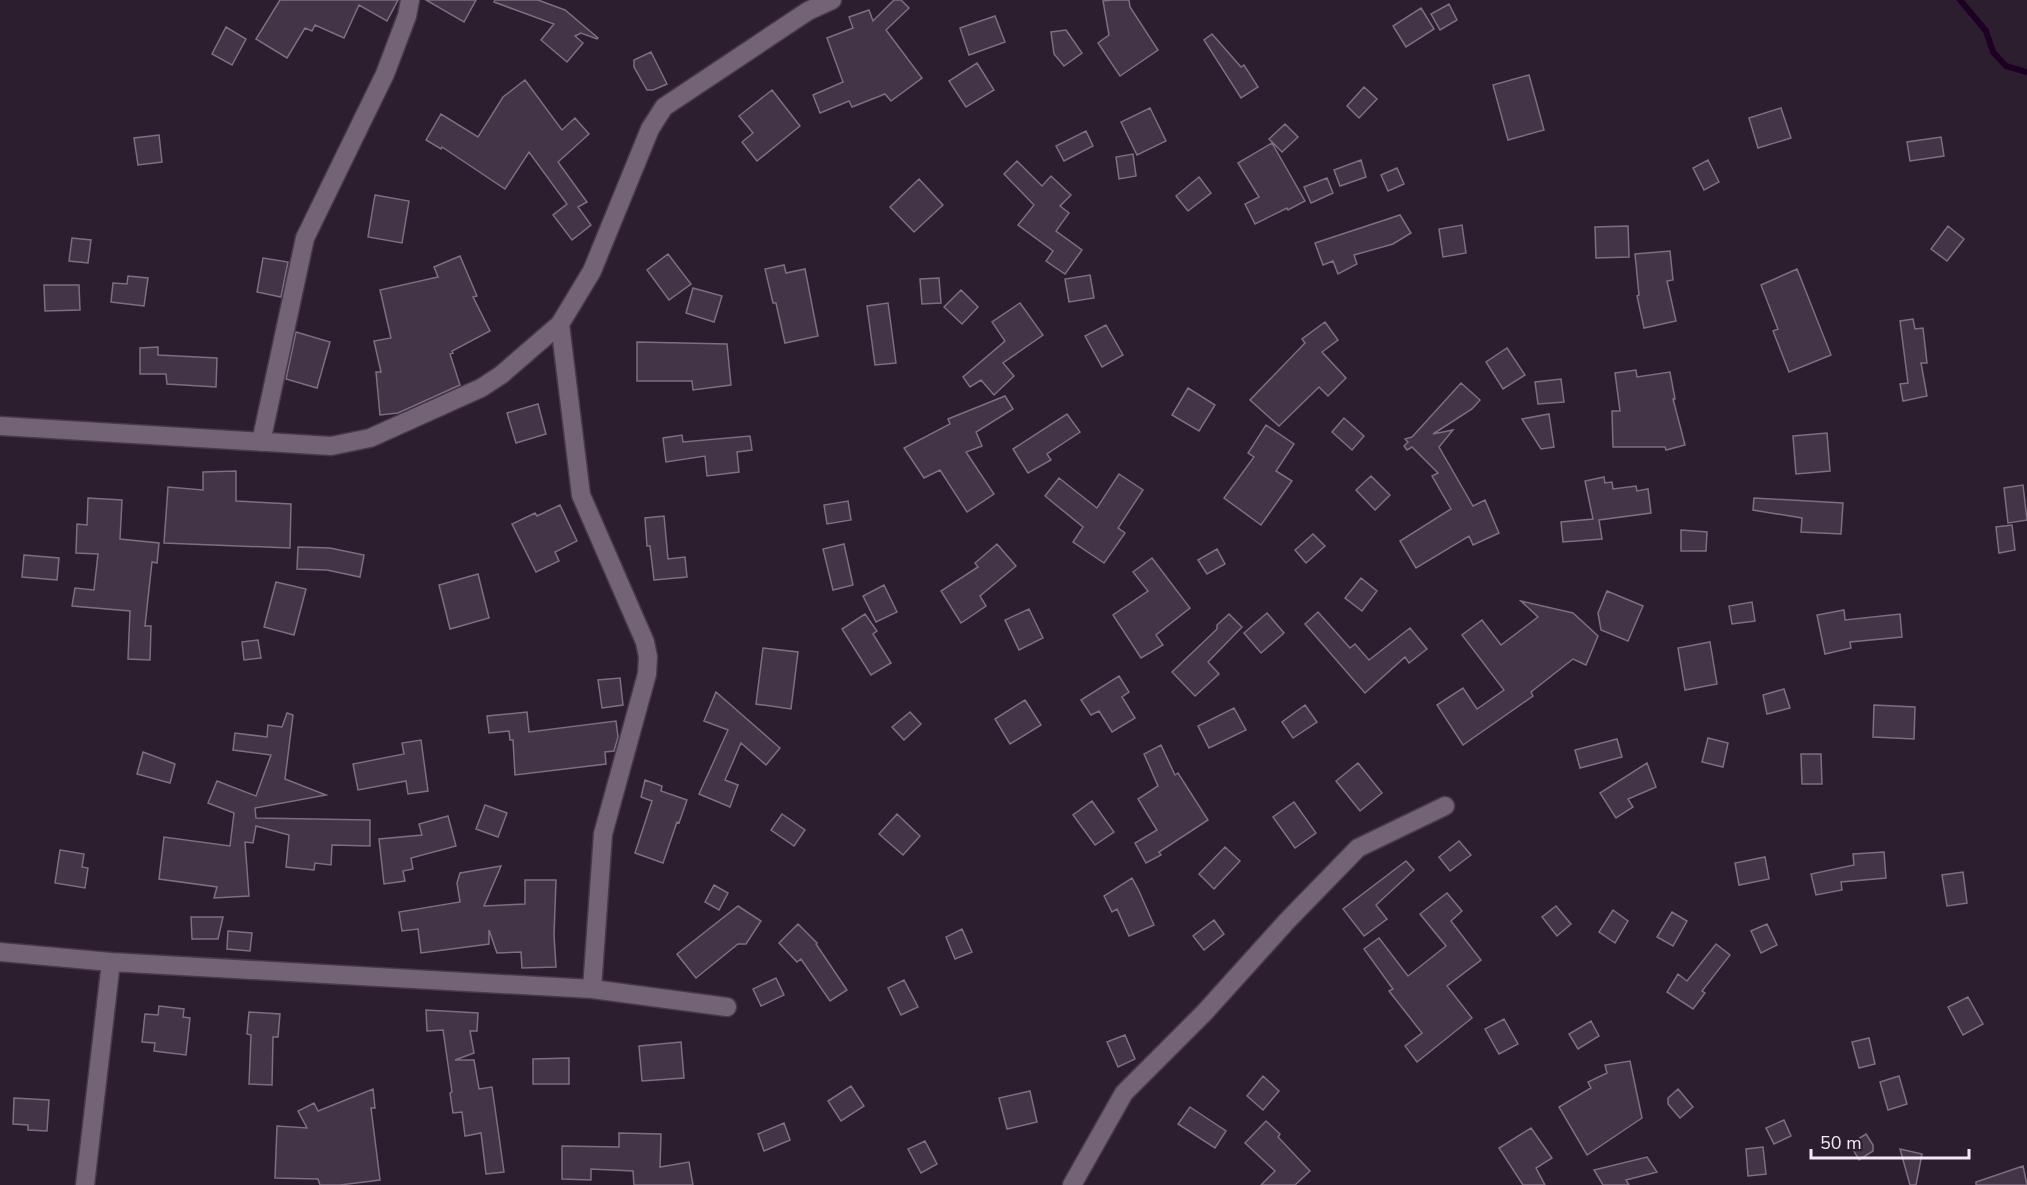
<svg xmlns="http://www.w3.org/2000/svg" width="2027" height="1185" font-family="'Nunito Sans',sans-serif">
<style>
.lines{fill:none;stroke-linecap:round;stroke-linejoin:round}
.stream{stroke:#1d0023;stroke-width:6}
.building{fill:#443447;stroke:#7f6d82;stroke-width:1.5}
.minor-casing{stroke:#463948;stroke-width:21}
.minor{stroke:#746276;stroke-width:18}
</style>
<rect width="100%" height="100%" fill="#2d1e2f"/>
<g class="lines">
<path class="stream" d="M 1960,0 L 1986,31 L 1993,52 L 2006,66 L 2027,72"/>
</g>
<path class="building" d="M 280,0 L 398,0 L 387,21 L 359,5 L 344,38 L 315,25 L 312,31 L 305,28 L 287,58 L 256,39 Z
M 426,0 L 476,0 L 464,22 Z
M 495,0 L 538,0 L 565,10 L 598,38 L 597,39 L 581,33 L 575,36 L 583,43 L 567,62 L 541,40 L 554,24 L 494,2 Z
M 894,0 L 901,0 L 909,8 L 886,30 L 922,78 L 891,101 L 885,94 L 852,107 L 849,101 L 820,113 L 813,95 L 843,82 L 827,38 L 853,28 L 849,17 L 869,10 L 873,21 Z
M 1112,0 L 1129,0 L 1130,7 L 1158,50 L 1120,76 L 1098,43 L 1109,35 L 1103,1 Z
M 1449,4 L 1457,20 L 1440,30 L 1431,14 Z
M 1421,8 L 1434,29 L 1406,47 L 1393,26 Z
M 995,16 L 1005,42 L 969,55 L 960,28 Z
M 226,27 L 246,39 L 232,65 L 212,54 Z
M 1066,30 L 1082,53 L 1064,66 L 1054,54 L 1051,32 Z
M 1212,34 L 1241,67 L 1244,65 L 1258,87 L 1241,98 L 1204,40 Z
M 651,52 L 667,84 L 653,90 L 647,90 L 634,67 L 634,60 Z
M 977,63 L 994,90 L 966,107 L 949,81 Z
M 1529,75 L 1544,130 L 1508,140 L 1493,85 Z
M 525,80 L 562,130 L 575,118 L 589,134 L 558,162 L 587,202 L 578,207 L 591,225 L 572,240 L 553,215 L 567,204 L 529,152 L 505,189 L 442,147 L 441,149 L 426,140 L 441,114 L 478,137 L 503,97 Z
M 1364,87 L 1377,99 L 1359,118 L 1347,106 Z
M 772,90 L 800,126 L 757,161 L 742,142 L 753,133 L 739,116 Z
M 1150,108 L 1166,141 L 1137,155 L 1121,122 Z
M 1781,108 L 1791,138 L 1758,148 L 1749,118 Z
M 1285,124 L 1298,137 L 1282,152 L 1269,139 Z
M 1086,131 L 1093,146 L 1064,161 L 1056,146 Z
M 159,135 L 162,162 L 138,165 L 134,138 Z
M 1941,137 L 1944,156 L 1910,161 L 1907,142 Z
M 1272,143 L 1305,201 L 1288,210 L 1287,208 L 1255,224 L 1245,204 L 1259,197 L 1238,163 Z
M 1133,154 L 1136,176 L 1119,179 L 1116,157 Z
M 1361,160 L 1366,177 L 1340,186 L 1334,170 Z
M 1708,160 L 1719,182 L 1704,190 L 1693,168 Z
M 1017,161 L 1042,186 L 1051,176 L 1071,195 L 1060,206 L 1069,213 L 1056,231 L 1082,250 L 1065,274 L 1046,261 L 1053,251 L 1018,225 L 1034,205 L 1004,174 Z
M 1397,168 L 1404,184 L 1388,191 L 1381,175 Z
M 1199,177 L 1211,193 L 1188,211 L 1176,196 Z
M 1327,178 L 1333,193 L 1311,203 L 1304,187 Z
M 919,179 L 943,205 L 914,232 L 890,207 Z
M 375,195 L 409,201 L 402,243 L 368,237 Z
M 1400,215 L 1411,233 L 1393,244 L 1354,255 L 1357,264 L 1338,274 L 1333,261 L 1323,265 L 1315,243 Z
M 1462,225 L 1466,253 L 1443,257 L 1439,229 Z
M 1628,226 L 1629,257 L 1596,258 L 1595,227 Z
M 1948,226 L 1964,239 L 1947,261 L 1931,249 Z
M 72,238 L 91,240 L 88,263 L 69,261 Z
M 1670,251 L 1673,280 L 1667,281 L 1676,321 L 1644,328 L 1637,296 L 1639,295 L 1635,254 Z
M 668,254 L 691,284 L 669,300 L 647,270 Z
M 460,256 L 477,296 L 473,297 L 490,331 L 452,351 L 453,353 L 450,354 L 460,385 L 398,413 L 380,415 L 376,372 L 381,372 L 374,341 L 391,338 L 380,290 L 438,277 L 434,267 Z
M 263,258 L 288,262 L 281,297 L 257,292 Z
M 784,265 L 786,273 L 805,269 L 818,336 L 785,343 L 776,303 L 773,303 L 765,269 Z
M 1797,269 L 1831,355 L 1789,372 L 1773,331 L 1778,329 L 1761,285 Z
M 1090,275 L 1094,298 L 1069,302 L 1065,279 Z
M 128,276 L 148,278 L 144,306 L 111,302 L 113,283 L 127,284 Z
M 939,278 L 941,303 L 922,304 L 920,279 Z
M 44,285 L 79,285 L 80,310 L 45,311 Z
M 693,288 L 722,296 L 714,322 L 686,313 Z
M 961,290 L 978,307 L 962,324 L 944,307 Z
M 888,303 L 896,363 L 875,365 L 867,306 Z
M 1020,303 L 1043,335 L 1003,363 L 1014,376 L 994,395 L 981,380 L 970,387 L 963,377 L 1005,341 L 992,322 Z
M 1913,319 L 1915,329 L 1923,328 L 1927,363 L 1921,363 L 1927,396 L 1903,401 L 1900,384 L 1908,383 L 1900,321 Z
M 1325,322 L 1338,340 L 1322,352 L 1346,378 L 1328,396 L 1319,387 L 1279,426 L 1250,400 L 1305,343 L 1302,339 Z
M 1106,325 L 1123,355 L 1102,367 L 1085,336 Z
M 296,332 L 330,342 L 317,388 L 286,379 Z
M 637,342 L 727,344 L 731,385 L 693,390 L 692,381 L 637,381 Z
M 158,347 L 158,355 L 217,358 L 216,387 L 167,384 L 166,374 L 140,374 L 140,348 Z
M 1507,348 L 1525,375 L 1503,389 L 1486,362 Z
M 1636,370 L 1637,377 L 1670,372 L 1675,399 L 1673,399 L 1685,445 L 1666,450 L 1665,447 L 1613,447 L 1612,411 L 1620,411 L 1615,373 Z
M 1561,379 L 1564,402 L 1538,404 L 1535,382 Z
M 1461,383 L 1480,400 L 1472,409 L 1433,434 L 1453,430 L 1439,447 L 1473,506 L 1485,500 L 1499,533 L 1473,545 L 1469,536 L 1416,568 L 1400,541 L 1451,509 L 1432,476 L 1438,473 L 1412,447 L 1407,450 L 1404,446 L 1408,442 L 1405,439 L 1412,437 Z
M 1188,388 L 1215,405 L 1199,431 L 1172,415 Z
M 1005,396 L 1013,409 L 976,432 L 982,446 L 966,452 L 994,494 L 967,512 L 940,470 L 924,478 L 904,448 L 950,424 L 948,419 Z
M 538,404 L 546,434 L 516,443 L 507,413 Z
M 1067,414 L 1080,432 L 1047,454 L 1051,460 L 1028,473 L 1013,449 Z
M 1549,414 L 1554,447 L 1541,449 L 1522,419 Z
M 1344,418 L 1364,436 L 1352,450 L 1332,432 Z
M 1266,425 L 1294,444 L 1276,471 L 1292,481 L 1261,525 L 1224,498 L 1254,457 L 1248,453 Z
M 1827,433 L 1830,471 L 1796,474 L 1793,436 Z
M 682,435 L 683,442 L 750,436 L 752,450 L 737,452 L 739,472 L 707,476 L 705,456 L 666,462 L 663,438 Z
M 236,471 L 236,501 L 291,504 L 290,548 L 164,543 L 168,487 L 203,490 L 203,472 Z
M 1119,474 L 1143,490 L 1118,528 L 1125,533 L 1104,563 L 1073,542 L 1083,527 L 1045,496 L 1059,478 L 1097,508 Z
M 1371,476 L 1390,495 L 1375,510 L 1356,490 Z
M 1604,477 L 1605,483 L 1612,482 L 1613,489 L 1636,486 L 1637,491 L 1648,489 L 1651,513 L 1599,520 L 1602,539 L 1563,542 L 1561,522 L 1593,519 L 1585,481 Z
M 2023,485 L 2027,520 L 2008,523 L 2004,488 Z
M 88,498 L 122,500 L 120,539 L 159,543 L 157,563 L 152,562 L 145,626 L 151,626 L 150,660 L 128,659 L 130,611 L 72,606 L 75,588 L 94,590 L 98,554 L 76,553 L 77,524 L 87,525 Z
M 1754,498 L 1843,503 L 1841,534 L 1801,532 L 1802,518 L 1753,510 Z
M 848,501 L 851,520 L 827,524 L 824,505 Z
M 560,505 L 577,541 L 555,552 L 559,561 L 536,572 L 512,524 L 535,513 L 537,516 Z
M 664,516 L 668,559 L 685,557 L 687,577 L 654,580 L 650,546 L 647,546 L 645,518 Z
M 2012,525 L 2015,550 L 1999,553 L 1996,527 Z
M 1681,530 L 1707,532 L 1706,551 L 1681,551 Z
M 1313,534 L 1325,546 L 1306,563 L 1295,550 Z
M 844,544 L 853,585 L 833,590 L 823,549 Z
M 997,544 L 1016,566 L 980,596 L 986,606 L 961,623 L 941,591 L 978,567 L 975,563 Z
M 298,547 L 330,548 L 364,555 L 360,577 L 327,570 L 297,569 Z
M 1217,549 L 1225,564 L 1207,574 L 1198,560 Z
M 24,555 L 59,558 L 57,580 L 22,577 Z
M 1152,558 L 1190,608 L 1156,635 L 1163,645 L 1141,658 L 1113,615 L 1148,591 L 1133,572 Z
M 478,574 L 489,618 L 450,629 L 439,585 Z
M 1361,578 L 1377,591 L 1362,611 L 1345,598 Z
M 276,582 L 306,589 L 294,635 L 264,627 Z
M 884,585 L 897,612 L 876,622 L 863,596 Z
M 1607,591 L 1643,606 L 1628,641 L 1601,630 L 1598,613 Z
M 1521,601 L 1573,613 L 1598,636 L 1586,665 L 1573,659 L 1531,692 L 1533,696 L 1463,745 L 1437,705 L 1463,688 L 1477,709 L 1504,690 L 1462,635 L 1482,620 L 1501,645 L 1538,617 Z
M 1752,602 L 1755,621 L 1732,624 L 1729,606 Z
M 1029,609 L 1043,638 L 1019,650 L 1005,620 Z
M 1844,610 L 1845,620 L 1900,614 L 1902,637 L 1850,642 L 1851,648 L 1825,654 L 1817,615 Z
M 1318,612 L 1350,648 L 1355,644 L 1369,660 L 1410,628 L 1427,649 L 1409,663 L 1405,657 L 1365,693 L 1305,624 Z
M 1267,613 L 1284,633 L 1261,653 L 1244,633 Z
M 865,614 L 877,631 L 873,634 L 891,663 L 871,675 L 842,629 Z
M 1229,614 L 1242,627 L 1208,662 L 1219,674 L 1195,696 L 1172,672 L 1217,629 L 1217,625 Z
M 258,640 L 261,658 L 244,660 L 242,642 Z
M 1710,642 L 1717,684 L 1685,690 L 1678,648 Z
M 763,648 L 798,652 L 791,709 L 756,704 Z
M 1119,676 L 1129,692 L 1122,697 L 1135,718 L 1112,732 L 1099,711 L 1091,715 L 1081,700 Z
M 620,678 L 623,705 L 602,708 L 598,680 Z
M 1784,689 L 1790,708 L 1767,714 L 1763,695 Z
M 716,692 L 780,748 L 766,765 L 741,743 L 725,780 L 738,785 L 730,807 L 699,794 L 728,730 L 704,721 Z
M 1025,700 L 1041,725 L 1010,744 L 995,719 Z
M 1305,705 L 1317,722 L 1293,738 L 1282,722 Z
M 1874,705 L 1915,707 L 1914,739 L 1873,737 Z
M 1234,708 L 1246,730 L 1209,748 L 1198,726 Z
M 527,712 L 529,732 L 616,721 L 618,737 L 614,751 L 605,752 L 606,764 L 515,775 L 513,740 L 510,740 L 509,731 L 489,733 L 487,716 Z
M 910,712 L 921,724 L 904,740 L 892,727 Z
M 287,713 L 293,715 L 285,779 L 326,795 L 255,808 L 256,818 L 370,820 L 370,846 L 332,845 L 331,865 L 315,863 L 314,870 L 286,867 L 289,835 L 256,826 L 253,843 L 245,842 L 249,896 L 214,898 L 217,887 L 159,879 L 164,837 L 230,846 L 234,813 L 208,803 L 217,781 L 256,796 L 271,755 L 233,750 L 235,733 L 267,737 L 268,725 L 282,727 Z
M 1708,738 L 1728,743 L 1723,767 L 1702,762 Z
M 1617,739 L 1622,757 L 1580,768 L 1575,750 Z
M 421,740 L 428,791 L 408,794 L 406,781 L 358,790 L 353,764 L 404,754 L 402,743 Z
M 1161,745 L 1175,775 L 1178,773 L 1208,820 L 1159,852 L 1161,855 L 1146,863 L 1135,843 L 1157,830 L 1138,799 L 1158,786 L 1144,754 Z
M 143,752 L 175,764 L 170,783 L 137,774 Z
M 1801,754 L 1821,754 L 1822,784 L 1802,784 Z
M 1358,763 L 1382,793 L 1360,811 L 1336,781 Z
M 1647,763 L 1656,787 L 1628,799 L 1633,807 L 1616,818 L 1600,793 Z
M 645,780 L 662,786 L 661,791 L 687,800 L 679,823 L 677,822 L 663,863 L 635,853 L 652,801 L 641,797 Z
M 1092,801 L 1114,832 L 1095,845 L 1073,815 Z
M 1294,802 L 1316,833 L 1295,848 L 1273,817 Z
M 485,805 L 507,813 L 498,837 L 476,829 Z
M 782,814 L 805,830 L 794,846 L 771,830 Z
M 897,814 L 920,836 L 903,855 L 879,834 Z
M 448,816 L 456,846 L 411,858 L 413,869 L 403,871 L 405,881 L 384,884 L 379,839 L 422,835 L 419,824 Z
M 1459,841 L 1471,855 L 1450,871 L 1439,857 Z
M 1225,847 L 1240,861 L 1214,889 L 1199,874 Z
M 60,850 L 84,854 L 82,867 L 88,868 L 85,888 L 55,883 Z
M 1884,852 L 1886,878 L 1841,882 L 1842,890 L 1816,895 L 1811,874 L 1854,865 L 1853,854 Z
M 1765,857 L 1769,879 L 1739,885 L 1735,863 Z
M 1406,861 L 1414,870 L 1376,905 L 1387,919 L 1364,936 L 1343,909 Z
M 501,866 L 484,906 L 525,904 L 525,880 L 556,880 L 554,935 L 556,967 L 522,968 L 521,952 L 497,953 L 489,930 L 489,944 L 421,953 L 418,929 L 402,931 L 399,912 L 460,902 L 457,883 L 460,873 Z
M 1963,872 L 1967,903 L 1947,906 L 1942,875 Z
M 1132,878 L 1139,891 L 1154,925 L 1129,936 L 1117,909 L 1112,912 L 1104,896 Z
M 714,885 L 728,893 L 719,910 L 705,902 Z
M 1447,893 L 1462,911 L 1451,921 L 1481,960 L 1447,986 L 1472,1018 L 1417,1062 L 1405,1046 L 1422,1033 L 1389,991 L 1393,989 L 1364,949 L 1379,938 L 1408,976 L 1446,946 L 1420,914 Z
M 738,906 L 761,921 L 746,944 L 738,944 L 696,978 L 677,954 Z
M 1556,906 L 1571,924 L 1557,936 L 1542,917 Z
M 1613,910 L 1628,921 L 1615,943 L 1599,932 Z
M 1672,912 L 1687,921 L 1673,946 L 1657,937 Z
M 191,917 L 223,917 L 218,939 L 192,939 Z
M 1214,920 L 1224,934 L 1204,950 L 1193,936 Z
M 798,924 L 817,943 L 816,944 L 847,990 L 830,1001 L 801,959 L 797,962 L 779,943 Z
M 1767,924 L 1777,945 L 1761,953 L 1751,931 Z
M 962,929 L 972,952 L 955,959 L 946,937 Z
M 228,931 L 252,933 L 250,951 L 227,949 Z
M 1716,944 L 1730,955 L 1702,991 L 1705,993 L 1693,1009 L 1667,992 L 1678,974 L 1687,981 Z
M 776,978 L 784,995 L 761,1006 L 753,989 Z
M 904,980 L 918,1007 L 901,1015 L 888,988 Z
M 1968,997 L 1983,1024 L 1963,1035 L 1948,1007 Z
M 159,1006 L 184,1009 L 183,1017 L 190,1018 L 186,1055 L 154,1051 L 155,1043 L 142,1042 L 145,1014 L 158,1015 Z
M 426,1010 L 478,1013 L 477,1031 L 470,1031 L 474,1053 L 455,1060 L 474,1060 L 479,1089 L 492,1087 L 504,1172 L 486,1174 L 481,1133 L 465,1136 L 462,1112 L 453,1113 L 450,1093 L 452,1092 L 443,1030 L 427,1031 Z
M 249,1012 L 280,1014 L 278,1037 L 273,1037 L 272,1085 L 249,1084 L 251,1035 L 247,1034 Z
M 1504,1019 L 1518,1044 L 1499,1054 L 1485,1029 Z
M 1591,1021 L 1599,1036 L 1578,1049 L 1569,1034 Z
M 1125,1035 L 1135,1059 L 1118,1067 L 1107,1042 Z
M 1869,1038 L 1875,1064 L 1859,1068 L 1852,1042 Z
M 681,1042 L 684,1078 L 642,1081 L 639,1046 Z
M 569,1058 L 569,1084 L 533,1084 L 533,1059 Z
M 1630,1061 L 1642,1118 L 1587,1155 L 1559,1107 L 1591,1088 L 1588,1082 L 1607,1073 L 1605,1065 Z
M 1263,1076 L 1279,1091 L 1263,1110 L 1247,1096 Z
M 1899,1076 L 1907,1104 L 1888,1110 L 1880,1082 Z
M 851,1086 L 864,1106 L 841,1121 L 828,1101 Z
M 373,1089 L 375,1108 L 371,1108 L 380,1180 L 340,1185 L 320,1185 L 318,1179 L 275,1178 L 277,1126 L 307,1128 L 298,1111 L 314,1103 L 318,1111 Z
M 1678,1089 L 1693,1107 L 1680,1118 L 1668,1104 L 1668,1098 Z
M 1030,1091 L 1037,1122 L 1007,1129 L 999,1098 Z
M 14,1098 L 49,1100 L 47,1131 L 28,1130 L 28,1125 L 13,1124 Z
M 1190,1107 L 1226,1131 L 1215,1148 L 1178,1124 Z
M 1784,1120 L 1791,1136 L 1774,1144 L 1766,1128 Z
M 1266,1121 L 1280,1134 L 1278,1137 L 1310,1171 L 1295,1185 L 1261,1185 L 1275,1171 L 1245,1143 Z
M 784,1123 L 790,1140 L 764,1151 L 758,1134 Z
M 1531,1128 L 1552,1158 L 1536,1168 L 1545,1185 L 1523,1185 L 1499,1148 Z
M 619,1133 L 661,1134 L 660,1167 L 689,1162 L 693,1185 L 634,1185 L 633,1171 L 591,1169 L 591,1180 L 562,1179 L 562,1146 L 619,1147 Z
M 1866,1134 L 1873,1145 L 1873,1151 L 1859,1160 L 1850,1144 Z
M 925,1141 L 937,1164 L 921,1173 L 908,1149 Z
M 1763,1147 L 1766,1174 L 1748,1176 L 1746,1149 Z
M 1900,1149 L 1922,1154 L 1916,1185 L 1910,1185 Z
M 1647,1157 L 1657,1172 L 1626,1180 L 1629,1185 L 1603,1185 L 1594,1170 Z
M 2023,1166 L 2027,1185 L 1976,1185 L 1976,1182 Z"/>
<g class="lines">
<g class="minor-casing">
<path id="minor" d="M 560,324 L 581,495 L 645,642 L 648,657 L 647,674 L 603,834 L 592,989
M 0,426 L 331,446 L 370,438 L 481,388 L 501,375 L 560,324 L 592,271 L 650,129 L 664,107 L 808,11 L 832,0
M 261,442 L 305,238 L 385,74 L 407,16 L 410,0
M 0,952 L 111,962 L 592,989 L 727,1007
M 85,1185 L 111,962
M 1072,1185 L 1124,1093 L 1204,1013 L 1287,921 L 1358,848 L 1445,806"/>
</g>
<use href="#minor" class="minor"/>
</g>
<path d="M1811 1149v9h158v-9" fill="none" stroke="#f3e9f5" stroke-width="3"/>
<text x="1820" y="1149" font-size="18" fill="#f3e9f5" stroke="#2d1e2f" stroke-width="4.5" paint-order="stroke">50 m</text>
</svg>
